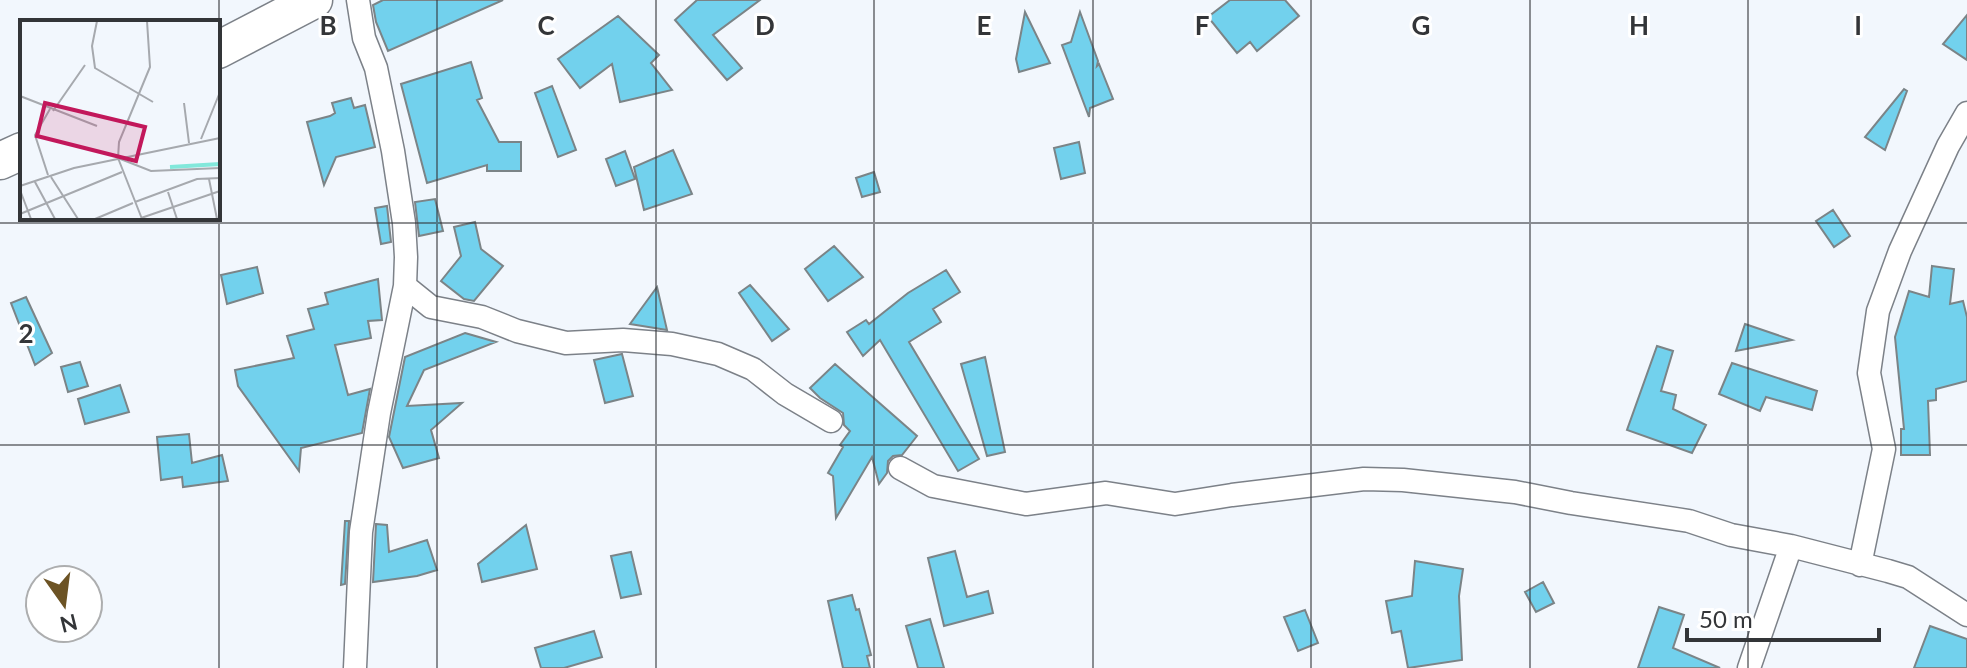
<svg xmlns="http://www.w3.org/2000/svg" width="1967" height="668" font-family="Lato,sans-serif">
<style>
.building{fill:#72d1ed;stroke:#7b8487;stroke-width:2}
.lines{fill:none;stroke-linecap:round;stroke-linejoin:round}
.minor-casing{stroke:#7c8188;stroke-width:25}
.trunk-casing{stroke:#7c8188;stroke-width:39}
.minor{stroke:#fff;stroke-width:22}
.trunk{stroke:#fff;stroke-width:36}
.grid{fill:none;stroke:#333538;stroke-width:2;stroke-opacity:0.55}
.inset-river{fill:none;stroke:#82e8db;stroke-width:4}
.inset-road{fill:none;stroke:#a6a9ae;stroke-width:2}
.view{fill:#c2185b;fill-opacity:0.15;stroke:#c2185b;stroke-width:4}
.inset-edge{fill:none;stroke:#333538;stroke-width:4}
.grid-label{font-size:26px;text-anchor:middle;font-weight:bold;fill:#333538;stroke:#fff;stroke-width:6;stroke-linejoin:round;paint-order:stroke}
</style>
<rect width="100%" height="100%" fill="#f2f7fd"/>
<path class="building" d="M 383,0 L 503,0 L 388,51 L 376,22 L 373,5 Z
M 697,0 L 760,0 L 713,35 L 742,68 L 727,80 L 675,20 Z
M 1230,0 L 1285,0 L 1299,16 L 1257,51 L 1250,42 L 1237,53 L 1208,17 Z
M 1025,12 L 1050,63 L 1019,72 L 1016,59 Z
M 1080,12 L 1098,61 L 1097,66 L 1099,64 L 1113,99 L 1090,108 L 1089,117 L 1062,45 L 1071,42 Z
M 1967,15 L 1967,60 L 1943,44 Z
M 618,16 L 659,55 L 651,63 L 672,90 L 620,102 L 612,64 L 580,88 L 558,59 Z
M 471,62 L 482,98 L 477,100 L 499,142 L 521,142 L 521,171 L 487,171 L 487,165 L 427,183 L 401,84 Z
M 552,86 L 576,150 L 558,157 L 535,93 Z
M 1904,89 L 1907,91 L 1885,150 L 1865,137 Z
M 351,98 L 354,108 L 365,105 L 375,147 L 336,157 L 324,185 L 307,122 L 330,116 L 335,113 L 332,103 Z
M 1079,142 L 1085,173 L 1061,179 L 1054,148 Z
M 673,150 L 692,194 L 644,210 L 634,167 Z
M 625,151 L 635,179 L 616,186 L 606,159 Z
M 874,172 L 880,192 L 862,197 L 856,178 Z
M 435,199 L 443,231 L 419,236 L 415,202 Z
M 387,206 L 391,242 L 381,244 L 375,208 Z
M 1833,210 L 1850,236 L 1834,247 L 1816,221 Z
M 475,222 L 481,249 L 503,266 L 474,301 L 464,299 L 441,281 L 461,256 L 454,227 Z
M 834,246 L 863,277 L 828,301 L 805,269 Z
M 1932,266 L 1954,269 L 1950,304 L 1963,301 L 1967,317 L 1967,381 L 1936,389 L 1936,400 L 1928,401 L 1930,455 L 1901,455 L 1901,429 L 1904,429 L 1895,337 L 1909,291 L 1929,297 Z
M 257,267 L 263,293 L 227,304 L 221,275 Z
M 946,270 L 960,292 L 933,309 L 941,322 L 909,342 L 979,459 L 958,471 L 880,340 L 863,356 L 847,332 L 866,320 L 869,324 L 908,293 Z
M 378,279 L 382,320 L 368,321 L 371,338 L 335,345 L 348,395 L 370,389 L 362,433 L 301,448 L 299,471 L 238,386 L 235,370 L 294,358 L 287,336 L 314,329 L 308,309 L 328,304 L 325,293 Z
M 750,285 L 789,329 L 772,341 L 739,293 Z
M 657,287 L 667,330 L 630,324 Z
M 26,297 L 52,353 L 35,365 L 11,303 Z
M 1745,324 L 1792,340 L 1736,351 Z
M 465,333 L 496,342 L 424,370 L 407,406 L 462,403 L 431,430 L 439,458 L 403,468 L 389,437 L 405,357 Z
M 1657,346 L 1673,351 L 1661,391 L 1676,395 L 1673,409 L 1706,425 L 1692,453 L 1627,430 Z
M 622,354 L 633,396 L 605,403 L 594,360 Z
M 985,357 L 1005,452 L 987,456 L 961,364 Z
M 80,362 L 88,386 L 68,392 L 61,367 Z
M 1732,363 L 1817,391 L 1812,410 L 1766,397 L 1760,411 L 1719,394 Z
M 835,364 L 917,436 L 902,455 L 893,456 L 888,461 L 887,473 L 879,484 L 872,457 L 836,518 L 833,476 L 828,473 L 843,447 L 840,445 L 850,431 L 844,425 L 843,413 L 820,398 L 810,388 Z
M 120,385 L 129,412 L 85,424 L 78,399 Z
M 189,434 L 192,463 L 222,455 L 228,481 L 183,487 L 182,477 L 161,480 L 157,437 Z
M 345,521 L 349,521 L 345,584 L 341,585 Z
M 376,524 L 387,525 L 389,552 L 427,540 L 437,570 L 417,576 L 373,582 Z
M 526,525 L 537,569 L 482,582 L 478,564 Z
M 955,551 L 967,597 L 988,591 L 993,613 L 944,626 L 928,558 Z
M 631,552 L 641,594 L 621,598 L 611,556 Z
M 1415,561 L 1463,569 L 1459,596 L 1462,660 L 1408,668 L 1401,631 L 1392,633 L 1386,601 L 1412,596 Z
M 1543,582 L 1554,603 L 1536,612 L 1525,592 Z
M 852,595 L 856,610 L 859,609 L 871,655 L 867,656 L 870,668 L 843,668 L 828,601 Z
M 1659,607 L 1684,615 L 1673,648 L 1720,668 L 1638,668 Z
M 1305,610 L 1318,643 L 1298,651 L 1284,617 Z
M 930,619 L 944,668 L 918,668 L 906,626 Z
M 1930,626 L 1967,639 L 1967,668 L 1914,668 Z
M 594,631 L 602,657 L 564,668 L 541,668 L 535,648 Z"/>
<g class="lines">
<g class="minor-casing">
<path id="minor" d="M 405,286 L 431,307 L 482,317 L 517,331 L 566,343 L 623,340 L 672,344 L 718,354 L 753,369 L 785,394 L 831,421
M 900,468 L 933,486 L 1026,504 L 1106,493 L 1175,504 L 1232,495 L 1364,479 L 1403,480 L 1515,492 L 1571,503 L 1689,521 L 1731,535 L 1791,546 L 1888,571 L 1908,577 L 1967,615
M 1860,565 L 1884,449 L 1869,373 L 1878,311 L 1900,251 L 1948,146 L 1967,113
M 355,668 L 361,532 L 379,413 L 405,286 L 406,257 L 404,223 L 393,151 L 376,68 L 364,38 L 358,0
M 1749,668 L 1791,546"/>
</g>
<g class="trunk-casing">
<path id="trunk" d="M 218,50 L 314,0
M 0,161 L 22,151"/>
</g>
<use href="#minor" class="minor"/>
<use href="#trunk" class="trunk"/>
</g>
<path class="grid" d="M 219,0 L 219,668M 437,0 L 437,668M 656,0 L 656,668M 874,0 L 874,668M 1093,0 L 1093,668M 1311,0 L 1311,668M 1530,0 L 1530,668M 1748,0 L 1748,668M 0,223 L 1967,223M 0,445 L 1967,445"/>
<g transform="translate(20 20)">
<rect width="200" height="200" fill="#f2f7fd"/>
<path class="inset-river" d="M 150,147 L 200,144"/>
<path class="inset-road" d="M 77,1 L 72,26 L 75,48 L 133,82M 127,1 L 130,47 L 99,122 L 98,138 L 131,151 L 200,148M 0,76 L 77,106M 164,83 L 169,123M 33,91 L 65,45M 181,119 L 200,72M 98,138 L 122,199M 28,155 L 15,115 L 30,89M 31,157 L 58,199M 189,159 L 197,199M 15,162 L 35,199M 0,166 L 54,148 L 200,118M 0,170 L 11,199M 148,172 L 157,199M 115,182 L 177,159 L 200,158M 0,194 L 102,152M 121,198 L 200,171M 75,199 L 113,183"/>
<path class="view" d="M 25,83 L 125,107 L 116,141 L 17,116 Z"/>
<rect width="200" height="200" class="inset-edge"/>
</g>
<g class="grid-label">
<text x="328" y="35">B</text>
<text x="546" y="35">C</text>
<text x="765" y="35">D</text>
<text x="984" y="35">E</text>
<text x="1202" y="35">F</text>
<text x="1421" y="35">G</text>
<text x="1639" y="35">H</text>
<text x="1858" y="35">I</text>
<text x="26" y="343">2</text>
</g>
<g transform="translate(64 604) rotate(166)"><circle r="38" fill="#ffffff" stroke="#adaeaf" stroke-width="2"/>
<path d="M0-6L14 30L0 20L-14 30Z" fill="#6c5324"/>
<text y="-12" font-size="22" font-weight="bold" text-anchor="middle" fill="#333538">N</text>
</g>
<path d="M1687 628v12h192v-12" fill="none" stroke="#333538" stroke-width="4"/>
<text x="1699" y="628" font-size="24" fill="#333538" stroke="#ffffff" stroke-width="6" paint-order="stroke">50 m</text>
</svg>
